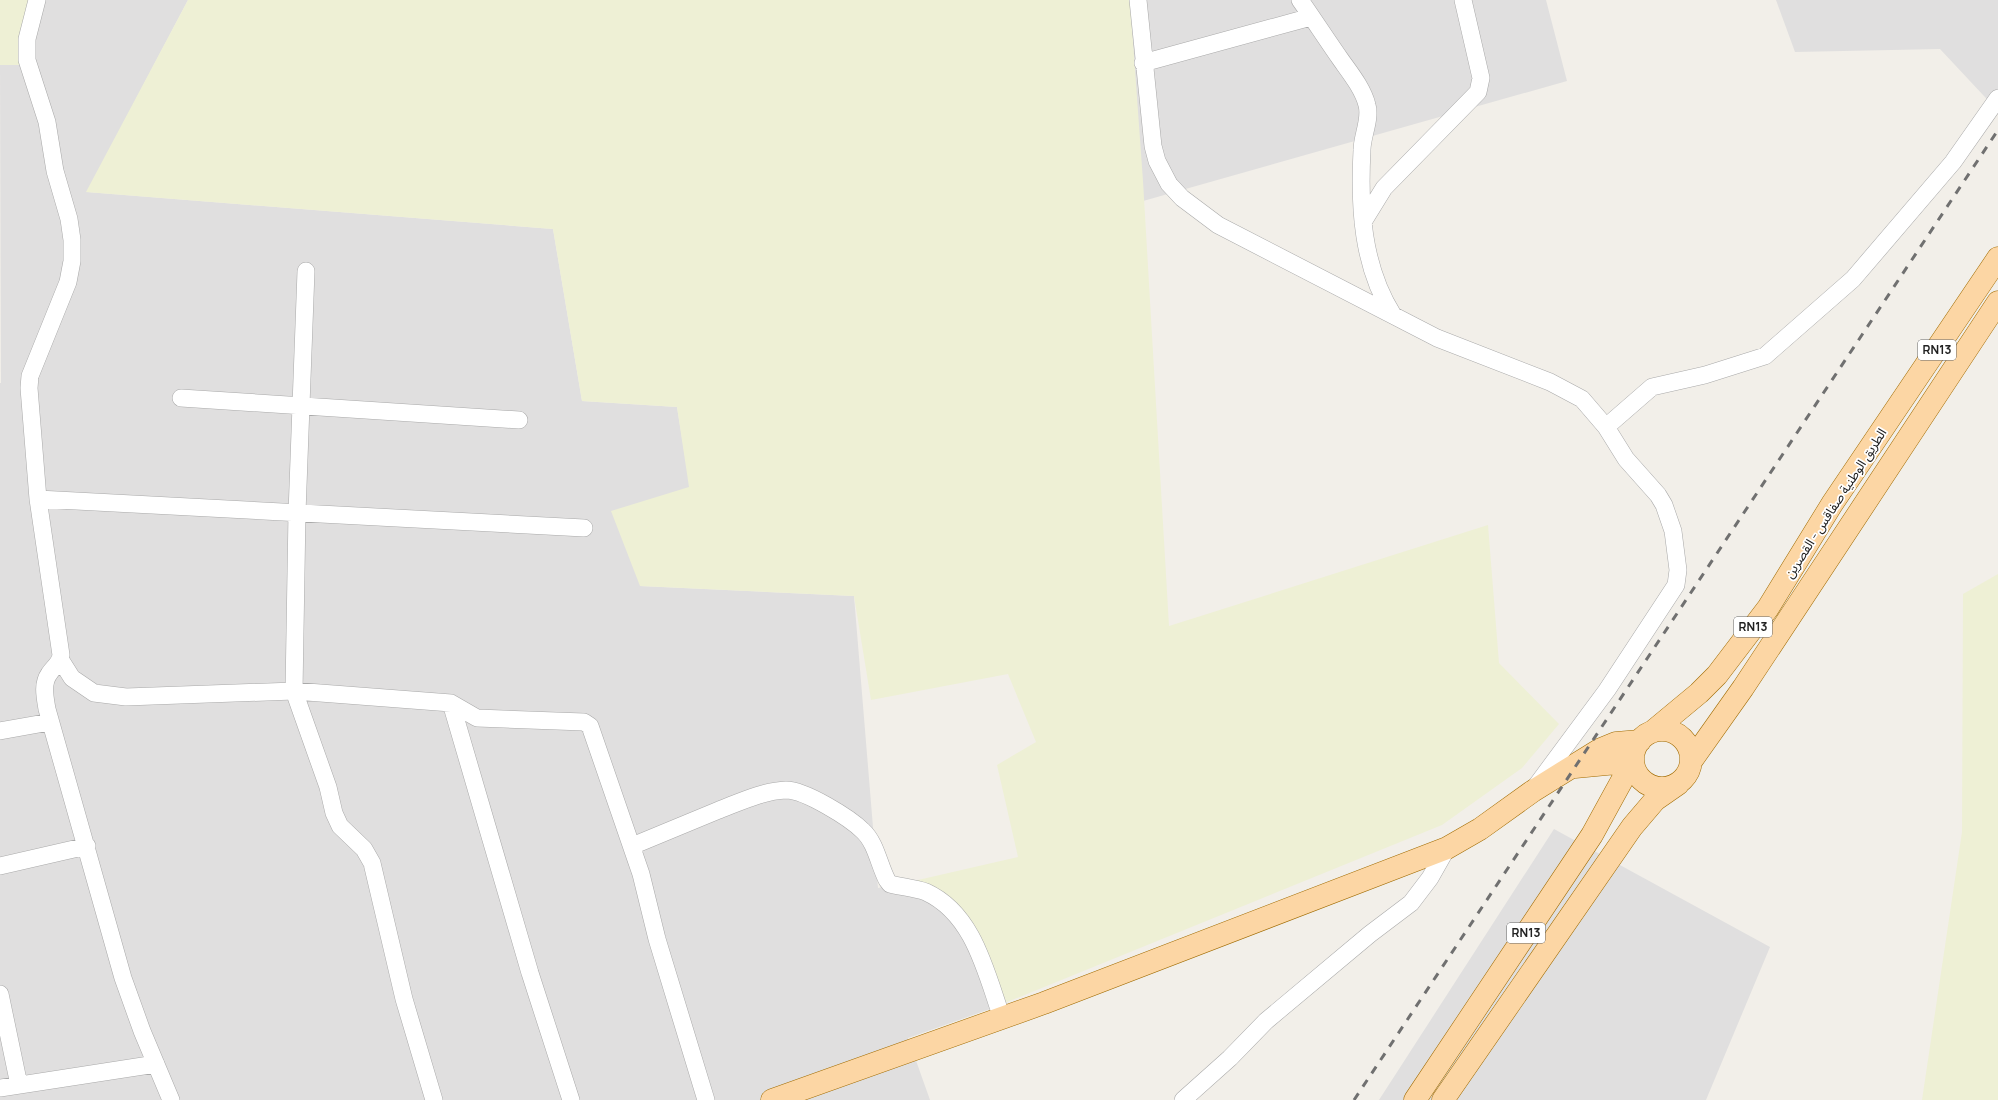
<svg xmlns="http://www.w3.org/2000/svg" width="1998" height="1100" font-family="Manrope,'Noto Sans Arabic',sans-serif">
<style>
.residential{fill:#e0dfdf}
.farmland{fill:#eef0d5}
.lines{fill:none;stroke-linecap:round;stroke-linejoin:round}
.minor-casing{stroke:#a9a9a9;stroke-width:18}
.major-casing{stroke:#a06b00;stroke-width:23}
.minor{stroke:#fff;stroke-width:17}
.major{stroke:#fcd6a4;stroke-width:22}
.rail{stroke:#707070;stroke-width:3;stroke-dasharray:8 8;stroke-linecap:butt}
.labels{text-anchor:middle;stroke-width:3.5;stroke-linejoin:round;paint-order:stroke}
.shield{fill:#fff;stroke:#646464;stroke-width:1}
.shield-label{font-size:12px;font-weight:bold;fill:#222}
.street-label{font-size:13px;fill:#222;stroke:#fff}
</style>
<rect width="100%" height="100%" fill="#f2efe9"/>
<path class="residential" d="M 40,0 L 188,0 L 87,192 L 553,229 L 582,401 L 677,407 L 690,487 L 640,586 L 854,596 L 878,888 L 905,883 L 961,922 L 990,1009 L 908,1038 L 930,1100 L 0,1100 L 0,383 L 1,383 L 0,65 L 29,65 Z
M 1111,0 L 1546,0 L 1567,81 L 1129,205 Z
M 1776,0 L 1998,0 L 1998,111 L 1940,49 L 1795,52 Z
M 1554,829 L 1770,947 L 1706,1100 L 1379,1100 Z"/>
<path class="farmland" d="M 0,0 L 40,0 L 29,65 L 0,65 Z
M 188,0 L 1130,0 L 1143,181 L 1169,626 L 1488,525 L 1499,663 L 1559,724 L 1522,768 L 1442,825 L 990,1009 L 961,922 L 905,883 L 1018,857 L 997,765 L 1036,742 L 1008,674 L 871,700 L 854,596 L 640,586 L 611,511 L 689,487 L 677,407 L 582,401 L 553,229 L 86,192 Z
M 1998,574 L 1998,1100 L 1922,1100 L 1962,832 L 1963,594 Z"/>
<g class="lines">
<g class="minor-casing">
<path id="minor" d="M 37,0 L 27,39 L 27,60 L 47,122 L 55,171 L 69,219 L 72,240 L 72,261 L 68,282 L 30,376 L 29,388 L 38,499 L 61,655 C 60,664 54,666 49,674 C 42,684 45,697 47,709 L 123,978 L 142,1031 L 171,1100
M 1138,0 L 1153,146 L 1157,161 L 1169,184 L 1182,198 L 1218,225 L 1437,338 L 1550,382 L 1582,399 L 1606,427 L 1626,459 L 1658,495 L 1664,505 L 1673,531 L 1678,570 L 1676,585 L 1607,690 L 1536,786
M 1300,0 C 1314,20 1327,40 1341,60 C 1351,74 1363,89 1367,105 C 1371,119 1362,136 1362,150 C 1359,207 1362,266 1393,315
M 1143,63 L 1311,17
M 1363,222 L 1384,188 L 1478,92 L 1481,78 L 1463,0
M 306,271 L 297,513 L 294,691 L 328,787 L 334,813 L 340,826 L 364,849 L 372,863 L 404,999 L 434,1100
M 181,398 L 519,420
M 1606,427 L 1652,387 L 1705,375 L 1765,356 L 1853,279 L 1953,162 L 1998,98
M 38,499 L 584,528
M 60,659 L 72,678 L 94,693 L 126,697 L 294,691 L 451,703 L 477,718 L 584,722 L 590,726 L 641,874 L 657,939 L 706,1100
M 451,703 L 530,973 L 571,1100
M 0,731 L 50,722
M 632,846 C 661,834 690,822 719,810 C 740,802 763,791 786,790 C 805,790 850,818 863,831 C 876,843 879,865 887,880 L 890,884 C 902,887 915,888 926,892 C 974,914 986,973 1002,1018
M 0,866 L 87,846
M 0,994 L 19,1085
M 0,1088 L 156,1064
M 1183,1100 L 1230,1058 L 1266,1021 L 1370,934 L 1411,903 L 1430,878 L 1447,848"/>
</g>
<g class="major-casing">
<path id="major" d="M1633 759a29 29 0 1 1 58 0a29 29 0 1 1-58 0Z
M 1652,732 L 1699,693 L 1717,675 L 1768,608 L 1832,504 L 1998,258
M 1692,760 L 1743,688 L 1998,302
M 1575,767 L 1617,763 L 1633,764
M 772,1100 L 1044,1003 L 1447,848 L 1480,829 L 1533,791 L 1599,750 L 1616,743 L 1640,741
M 1415,1100 L 1592,835 L 1626,773 L 1633,764
M 1443,1100 L 1632,827 L 1655,800 L 1678,784"/>
</g>
<use href="#minor" class="minor"/>
<use href="#major" class="major"/>
<path class="rail" d="M 1354,1100 L 1998,130"/>
</g>
<g class="labels">
<g class="shield">
<rect x="1918" y="340" width="38" height="20" rx="3"/>
<rect x="1734" y="617" width="38" height="20" rx="3"/>
<rect x="1507" y="923" width="38" height="20" rx="3"/>
</g>
<g class="shield-label">
<text x="1937" y="354">RN13</text>
<text x="1753" y="631">RN13</text>
<text x="1526" y="937">RN13</text>
</g>
<g class="street-label">
<text transform="translate(1835 503) rotate(-57)" y="5">الطريق الوطنية صفاقس - القصرين</text>
</g>
</g>
</svg>
